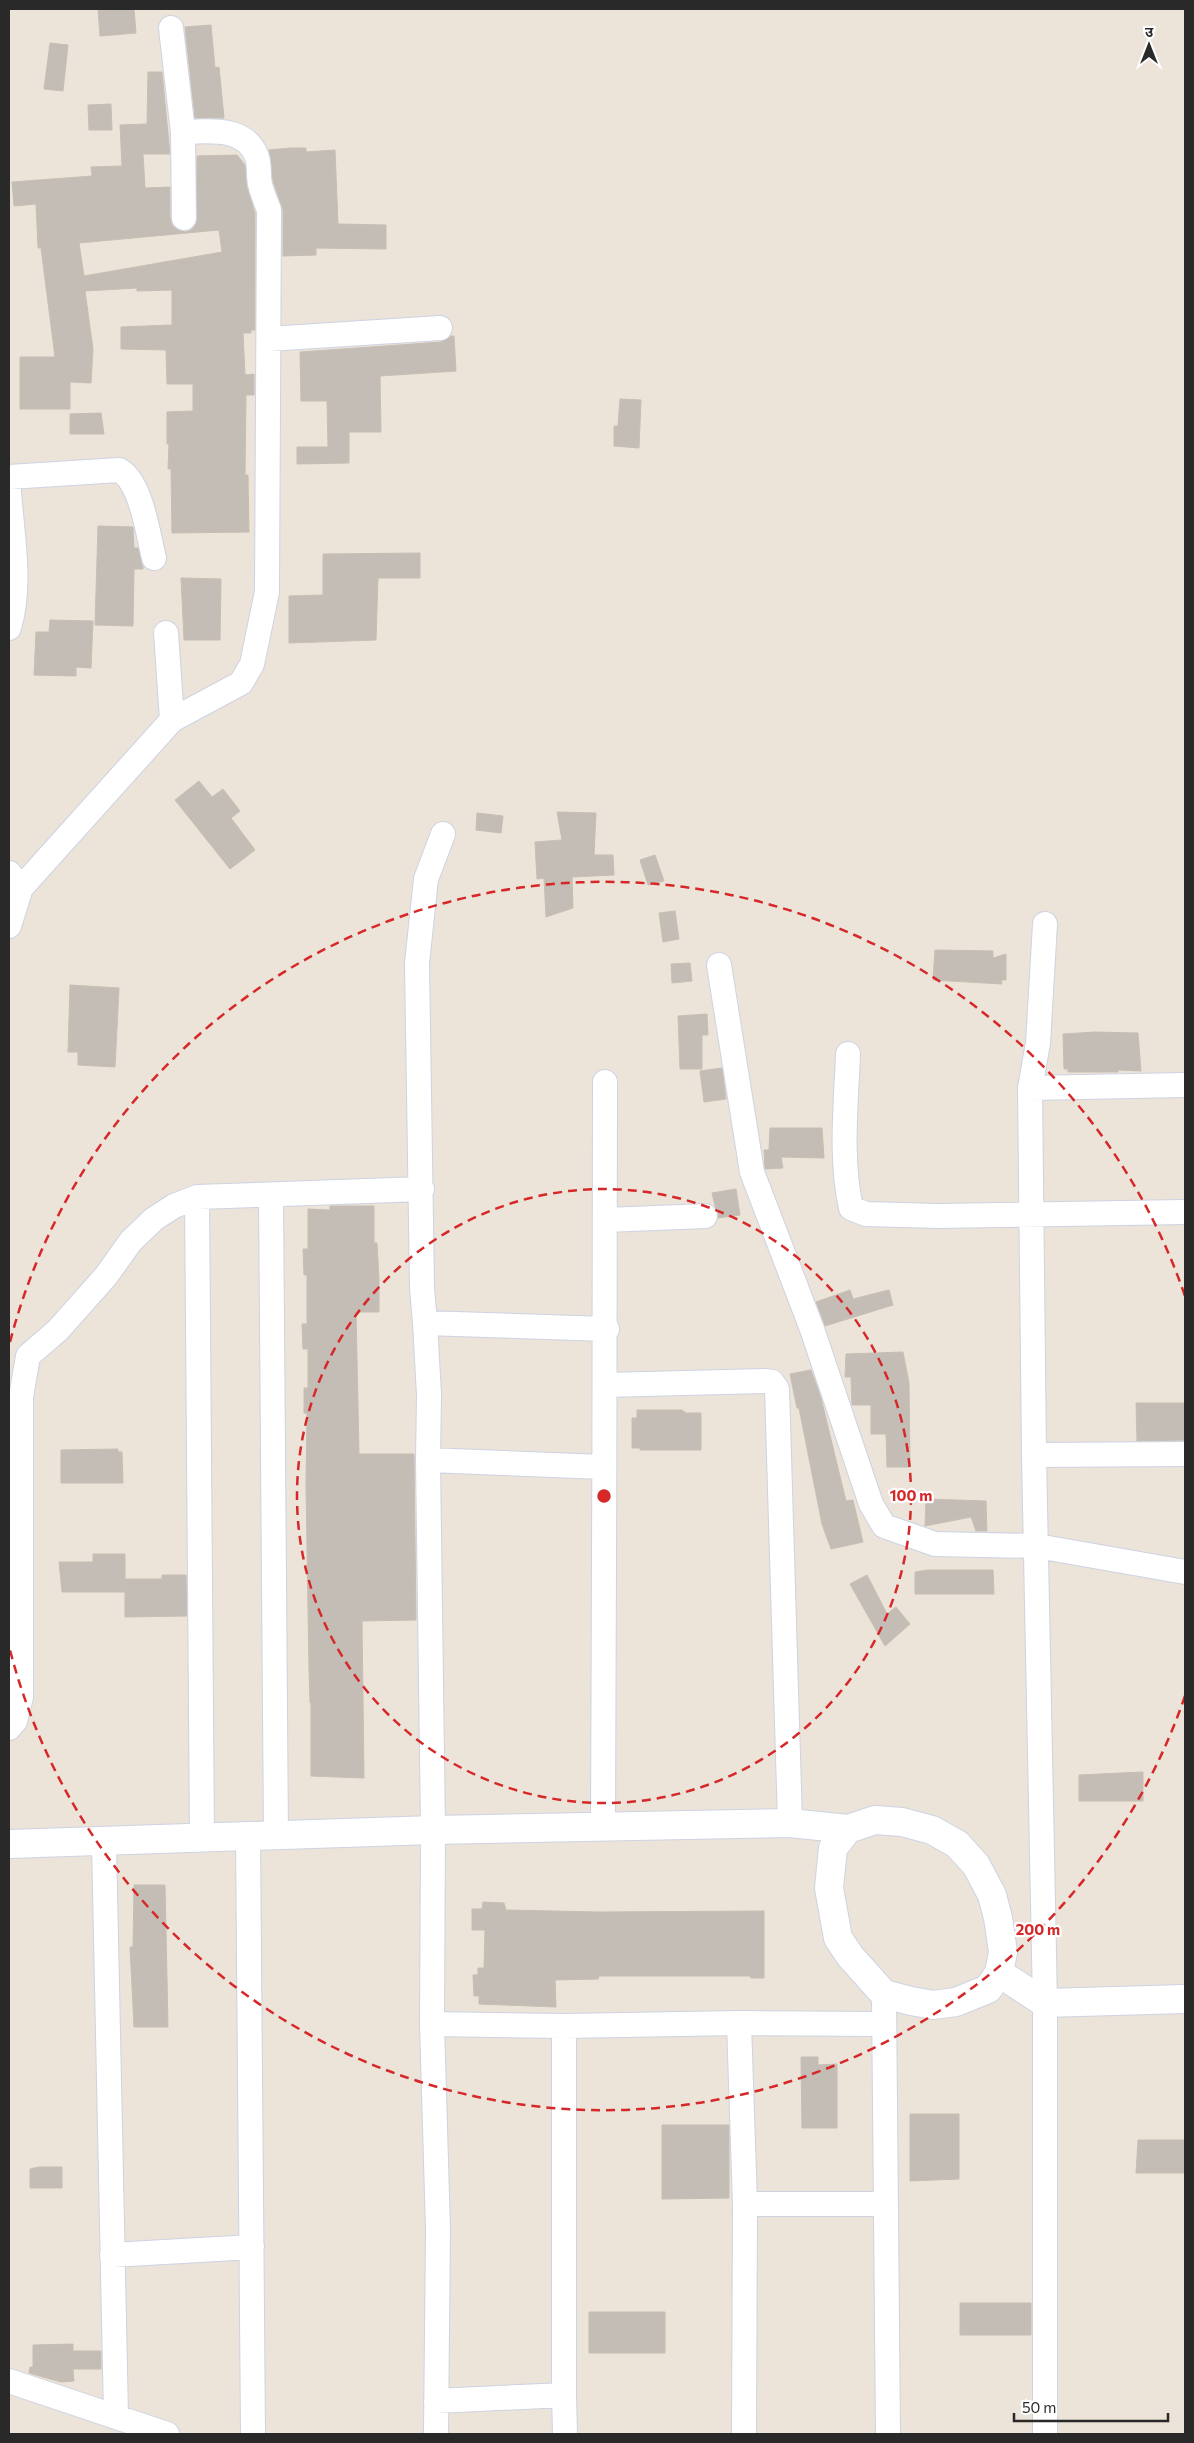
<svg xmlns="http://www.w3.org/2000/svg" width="1194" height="2443" font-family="Commissioner,'Noto Sans Devanagari',sans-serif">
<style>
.building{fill:#c4bdb6;stroke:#c7bfb3;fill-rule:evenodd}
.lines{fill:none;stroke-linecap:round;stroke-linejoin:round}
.street-casing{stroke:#ced3e3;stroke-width:26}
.secondary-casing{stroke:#ced3e3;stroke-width:30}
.street{stroke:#fff;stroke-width:24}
.secondary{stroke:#fff;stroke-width:28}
.ring{fill:none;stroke:#d62828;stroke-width:2.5;stroke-dasharray:9 6}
.centre{fill:#d62828;stroke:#fff;stroke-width:2.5}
.ring-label{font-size:15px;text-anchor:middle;font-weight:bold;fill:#d62828;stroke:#fff;stroke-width:4.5;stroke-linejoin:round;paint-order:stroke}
</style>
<rect width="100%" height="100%" fill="#ece3d9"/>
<path class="building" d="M 98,9 L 134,9 L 136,33 L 100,36 Z
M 211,25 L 215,68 L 219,67 L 220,77 L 224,118 L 195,118 L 185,27 Z
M 50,43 L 68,45 L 63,91 L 44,89 Z
M 148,72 L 162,72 L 170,154 L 143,154 L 145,188 L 170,187 L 170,218 L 172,225 L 178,230 L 185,232 L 191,230 L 196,224 L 197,156 L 237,155 L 245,165 L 247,187 L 255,213 L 255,330 L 251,330 L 251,333 L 243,333 L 245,375 L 254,374 L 254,395 L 246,395 L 245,475 L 248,475 L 249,532 L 172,533 L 171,469 L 168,469 L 169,444 L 167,444 L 167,412 L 193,411 L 193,384 L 167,384 L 166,350 L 121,349 L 121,327 L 172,325 L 172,290 L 137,291 L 137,288 L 85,291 L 93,349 L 91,383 L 70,382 L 70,409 L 20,409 L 20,357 L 55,357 L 41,248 L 38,248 L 36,204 L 14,206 L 12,182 L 92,176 L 91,167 L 122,166 L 120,125 L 147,124 ZM 219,230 L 222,252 L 84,276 L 79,243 Z
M 111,104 L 112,130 L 89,130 L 88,105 Z
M 291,148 L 306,148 L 306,152 L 335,150 L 338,224 L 386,225 L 386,249 L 316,248 L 316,255 L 283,256 L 283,210 L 273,181 L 269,150 Z
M 451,336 L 454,336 L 456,371 L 380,376 L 381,432 L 349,432 L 349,463 L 297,464 L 297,447 L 328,447 L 327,401 L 301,401 L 300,352 L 441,342 Z
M 620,399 L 641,400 L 639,448 L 614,446 L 614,426 L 618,426 Z
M 101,413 L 104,434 L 70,434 L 70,414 Z
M 98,526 L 133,527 L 134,548 L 138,548 L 143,567 L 143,569 L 134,569 L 133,626 L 95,625 Z
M 420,553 L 420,578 L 378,578 L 376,640 L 289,643 L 289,596 L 323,595 L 323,554 Z
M 181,578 L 221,579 L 220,640 L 184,640 Z
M 50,620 L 93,621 L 91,668 L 76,667 L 76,676 L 34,675 L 36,632 L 49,632 Z
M 199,781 L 212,797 L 223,789 L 240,811 L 231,818 L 255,850 L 230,869 L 175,800 Z
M 557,812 L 596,813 L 594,855 L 613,855 L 614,875 L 572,877 L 573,908 L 546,917 L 544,878 L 537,879 L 535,842 L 562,840 Z
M 477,813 L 503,816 L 501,833 L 476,830 Z
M 655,855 L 664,881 L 648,885 L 640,860 Z
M 675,911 L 679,939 L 663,942 L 659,913 Z
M 935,950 L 993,951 L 993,958 L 1006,954 L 1006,980 L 1001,980 L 1002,984 L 933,980 Z
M 690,963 L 692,981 L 672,983 L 671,964 Z
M 70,985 L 119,988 L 115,1067 L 78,1065 L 78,1052 L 68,1052 Z
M 707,1014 L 708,1035 L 702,1035 L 702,1069 L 680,1069 L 678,1016 Z
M 1095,1032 L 1138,1033 L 1141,1071 L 1118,1070 L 1118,1072 L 1068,1072 L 1068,1069 L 1064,1069 L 1063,1034 Z
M 722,1068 L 726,1099 L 704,1102 L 700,1071 Z
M 770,1128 L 822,1128 L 824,1158 L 781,1157 L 783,1168 L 765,1169 L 764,1150 L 769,1150 Z
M 736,1189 L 740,1215 L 718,1218 L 712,1193 Z
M 330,1206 L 374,1206 L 374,1243 L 377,1243 L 379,1279 L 379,1312 L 356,1312 L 359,1454 L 414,1454 L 416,1620 L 362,1621 L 364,1778 L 311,1776 L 311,1703 L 310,1703 L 309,1670 L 306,1485 L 307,1413 L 304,1413 L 304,1388 L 308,1388 L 308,1349 L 303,1349 L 302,1324 L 307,1324 L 307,1275 L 304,1275 L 303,1249 L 308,1249 L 308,1209 L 330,1210 Z
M 850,1290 L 853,1299 L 889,1290 L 893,1305 L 825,1326 L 816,1302 Z
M 903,1352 L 909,1383 L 910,1467 L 887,1467 L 886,1434 L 871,1434 L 871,1405 L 852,1405 L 851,1377 L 845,1377 L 846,1354 Z
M 811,1370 L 821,1398 L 846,1501 L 853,1500 L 863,1542 L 831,1549 L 822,1524 L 799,1408 L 797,1408 L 790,1374 Z
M 1136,1403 L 1185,1403 L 1185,1440 L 1137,1441 Z
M 637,1410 L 682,1410 L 686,1413 L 701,1413 L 701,1450 L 640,1450 L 640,1448 L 632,1448 L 632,1418 L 637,1418 Z
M 118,1449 L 118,1452 L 122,1452 L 123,1483 L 61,1483 L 61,1450 Z
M 926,1499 L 986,1501 L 987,1531 L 976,1531 L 971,1517 L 925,1526 Z
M 93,1554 L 125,1554 L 125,1592 L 62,1592 L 59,1562 L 93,1562 Z
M 928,1570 L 993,1570 L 994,1594 L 915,1594 L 915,1572 Z
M 162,1575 L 186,1575 L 187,1616 L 125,1617 L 125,1579 L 162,1579 Z
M 867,1575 L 887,1614 L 896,1607 L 910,1624 L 885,1646 L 850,1584 Z
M 1143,1772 L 1143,1801 L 1079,1801 L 1079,1775 Z
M 134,1885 L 165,1885 L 168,2027 L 134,2027 L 130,1947 L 133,1947 Z
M 483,1902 L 504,1903 L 506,1910 L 599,1912 L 764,1911 L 764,1978 L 751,1978 L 750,1976 L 599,1976 L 598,1979 L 555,1980 L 556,2007 L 479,2004 L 479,1996 L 474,1996 L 473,1975 L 478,1975 L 478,1968 L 484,1968 L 485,1930 L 472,1930 L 472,1909 L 482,1909 Z
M 801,2057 L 818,2057 L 818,2065 L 837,2064 L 837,2128 L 802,2128 Z
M 910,2114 L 959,2114 L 959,2179 L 910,2181 Z
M 662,2125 L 729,2125 L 729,2198 L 662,2199 Z
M 1138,2140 L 1184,2140 L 1185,2173 L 1136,2173 Z
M 39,2167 L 62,2167 L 62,2188 L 30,2188 L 30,2169 Z
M 960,2303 L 1031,2303 L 1031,2335 L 960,2335 Z
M 589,2312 L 665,2312 L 665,2353 L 589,2353 Z
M 73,2344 L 73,2351 L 101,2351 L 101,2369 L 73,2369 L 74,2381 L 61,2382 L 29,2373 L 30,2367 L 33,2367 L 33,2345 Z"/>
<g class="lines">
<g class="street-casing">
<path id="street" d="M 171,28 L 183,132 L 184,218
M 269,339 L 440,328
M 9,477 L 119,470 C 141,481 148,534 154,558
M 9,491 C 12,536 22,583 9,628
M 172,720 L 241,683 L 252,664 L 267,592 L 269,210 C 266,202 262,193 260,184 C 258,176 260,166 257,157 C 246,126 209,131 183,132
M 443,834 L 426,879 L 417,963 L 422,1288 L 425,1323 L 607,1329
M 9,873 L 21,888
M 9,926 L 21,888 L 172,720 L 166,633
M 719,965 L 752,1172 L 812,1329 L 871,1504 L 884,1526 L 935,1544 L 1037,1546 L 1185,1572
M 848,1054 C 846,1106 840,1158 851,1208 L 866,1214 L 938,1216 L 1185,1212
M 1030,1088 L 1038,1043 L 1045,924
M 271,1195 L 276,1837
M 197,1197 L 202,1839
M 606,1220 L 705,1216
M 425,1323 L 429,1395 L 428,1460 L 603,1467
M 606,1385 L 765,1381 L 772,1382 L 777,1389 L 790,1823
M 1034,1455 L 1185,1454
M 428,1460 L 433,1830 L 432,2024 L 438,2229 L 436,2434
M 9,1728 L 15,1721 L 21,1697 L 21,1397 L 28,1356 L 58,1330 L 106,1276 L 131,1241 L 154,1219 L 174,1206 L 197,1197 L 422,1189
M 603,1828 C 603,1579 606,1331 605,1082
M 248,1837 L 253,2434
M 104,1842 L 116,2416
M 884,1994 L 888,2434
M 739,2023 L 884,2024
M 432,2024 L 564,2026 L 739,2023 L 745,2204 L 744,2434
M 564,2026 L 564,2395
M 745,2204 L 885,2204
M 112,2255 L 252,2247
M 9,2381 L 167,2434
M 436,2401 L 564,2395 L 565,2434
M 1045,2434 L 1045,2003 L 1034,1455 L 1030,1088 L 1185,1085"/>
</g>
<g class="secondary-casing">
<path id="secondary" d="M 9,1844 L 433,1830 L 790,1823 L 848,1829 L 875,1820 L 902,1822 L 932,1830 L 957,1844 L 976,1865 L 992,1895 L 998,1918 L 1003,1952 L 999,1973 L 988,1989 L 956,2002 L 933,2005 L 911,2001 L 884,1994 L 850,1956 L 838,1938 L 829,1888 L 833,1848 L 848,1829
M 999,1973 L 1045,2003 L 1185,1999"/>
</g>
<use href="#street" class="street"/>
<use href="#secondary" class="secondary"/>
</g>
<g class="ring">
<circle cx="604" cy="1496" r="307"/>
<path d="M1185 1696A614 614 0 0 1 10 1650M10 1342A614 614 0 0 1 1185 1296"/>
</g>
<circle cx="604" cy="1496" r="8" class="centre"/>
<g class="ring-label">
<text x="911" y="1501">100 m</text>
<text x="1038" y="1935">200 m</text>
</g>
<rect width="1194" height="2443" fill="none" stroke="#292929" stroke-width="20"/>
<g transform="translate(1149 45)" stroke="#ffffff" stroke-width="4" paint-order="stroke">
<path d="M0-4L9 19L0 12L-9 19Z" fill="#292929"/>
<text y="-8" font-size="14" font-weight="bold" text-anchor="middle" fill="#292929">उ</text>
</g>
<path d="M1014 2413v8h154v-8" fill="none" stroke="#292929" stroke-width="2.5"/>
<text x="1022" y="2413" font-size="15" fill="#292929" stroke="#ffffff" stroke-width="4" paint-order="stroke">50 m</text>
</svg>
